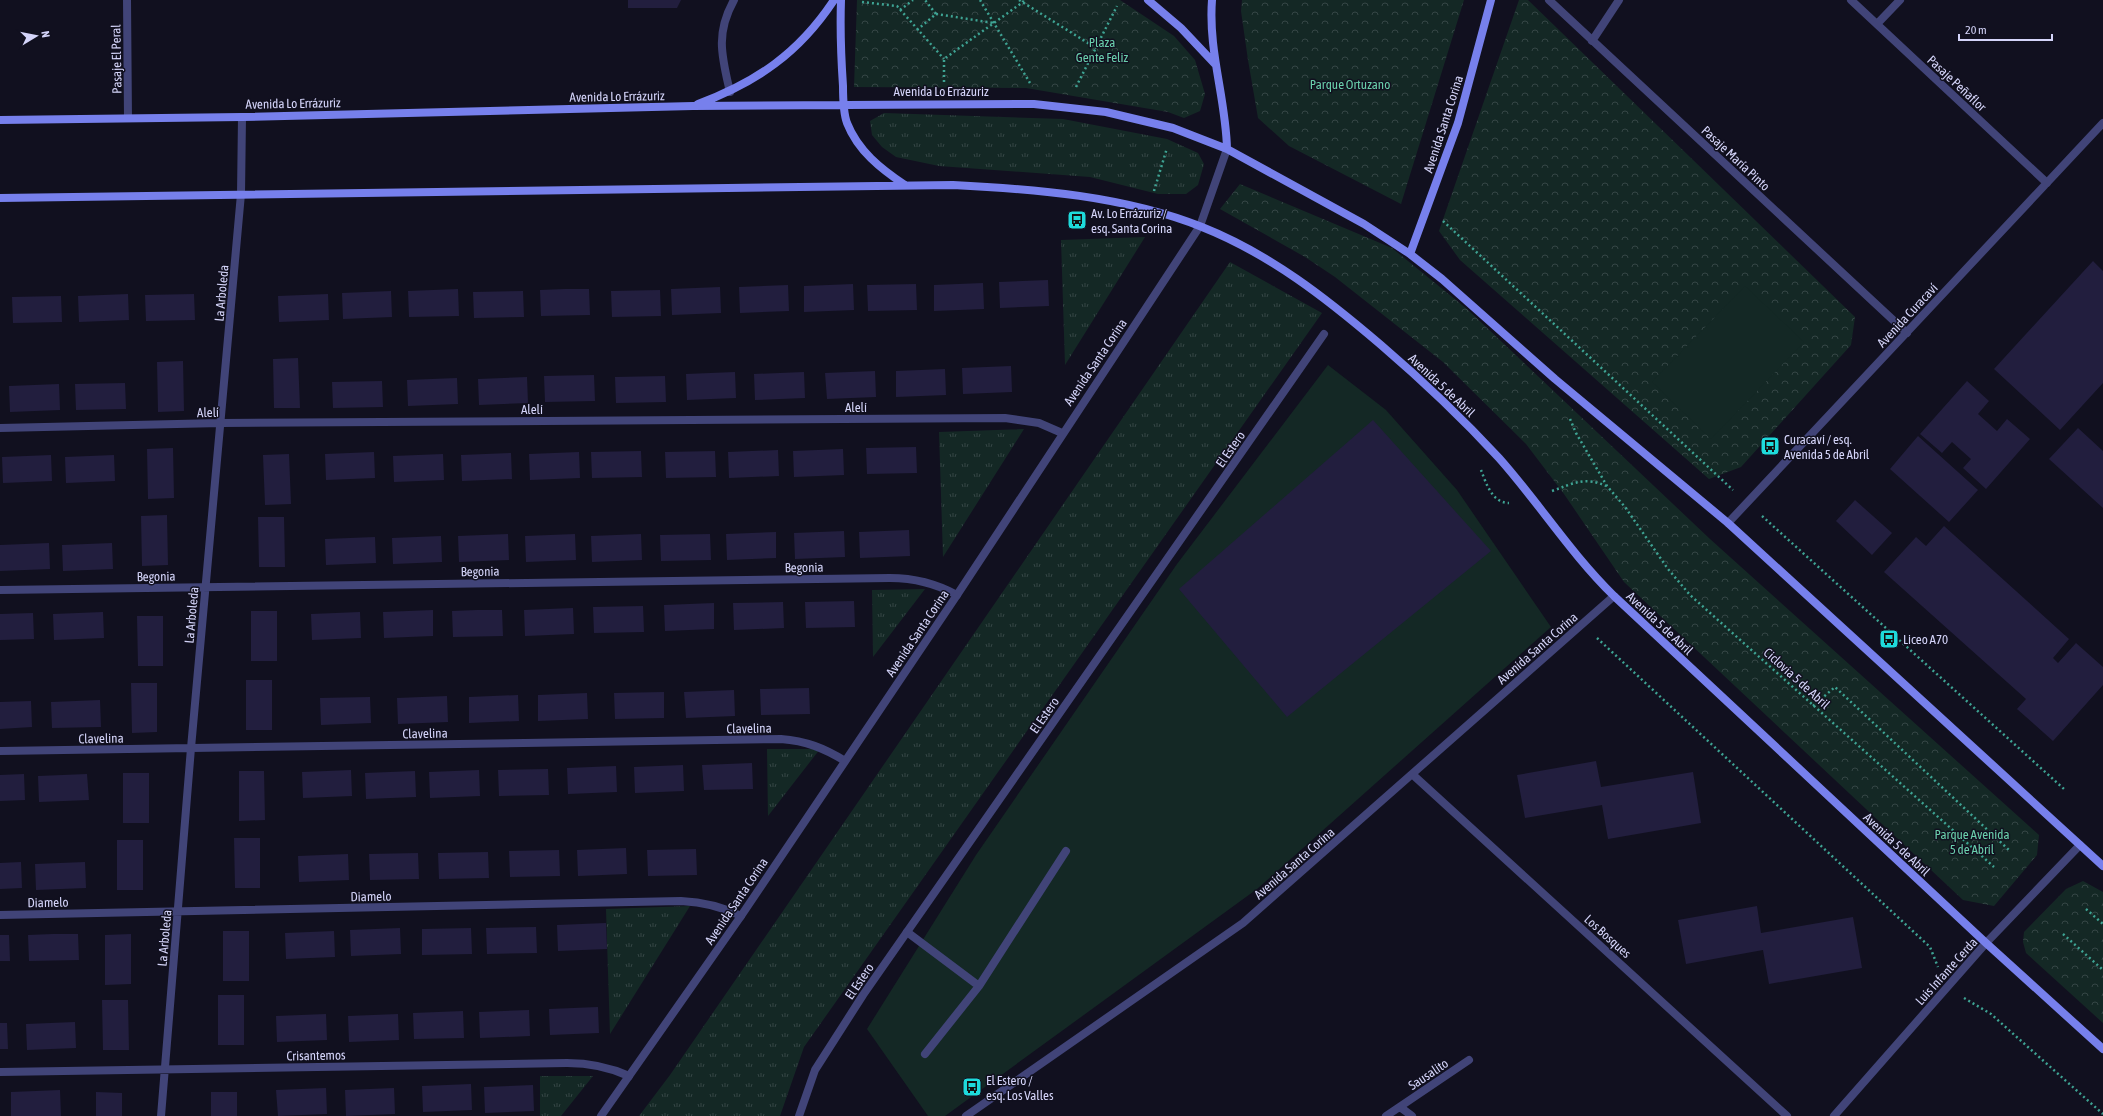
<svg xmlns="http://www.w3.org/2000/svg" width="2103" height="1116" font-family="'Asap Condensed',sans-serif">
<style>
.grass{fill:url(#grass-tufts)}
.forest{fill:url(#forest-crowns)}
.garden{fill:#142825}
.building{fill:#221e3e}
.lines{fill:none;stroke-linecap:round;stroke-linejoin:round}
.path{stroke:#3ea393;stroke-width:2.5;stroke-dasharray:2 3;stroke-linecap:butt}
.service{stroke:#414478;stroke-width:8}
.minor{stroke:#414478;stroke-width:8}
.tertiary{stroke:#414478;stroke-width:8}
.secondary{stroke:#7780ec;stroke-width:8}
.labels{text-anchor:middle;stroke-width:3;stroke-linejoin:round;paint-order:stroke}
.park-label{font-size:13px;fill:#6acfac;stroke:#11101f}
.street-label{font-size:13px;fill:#d4d4f9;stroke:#11101f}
.poi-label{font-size:13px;fill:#d4d4f9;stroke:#11101f;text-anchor:start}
</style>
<defs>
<pattern id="grass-tufts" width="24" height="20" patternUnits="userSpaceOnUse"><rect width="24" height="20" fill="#142825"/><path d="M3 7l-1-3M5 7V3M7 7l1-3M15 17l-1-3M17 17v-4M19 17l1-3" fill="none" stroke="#354645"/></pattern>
<pattern id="forest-crowns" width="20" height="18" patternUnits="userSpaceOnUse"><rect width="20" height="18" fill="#142825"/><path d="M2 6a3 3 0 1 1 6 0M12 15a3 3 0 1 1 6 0" fill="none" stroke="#354645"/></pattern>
</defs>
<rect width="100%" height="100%" fill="#11101f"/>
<path class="grass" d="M 884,113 L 1063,119 L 1167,139 L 1198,153 L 1204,164 L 1198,185 L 1186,194 L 1158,194 L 1090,177 L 939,166 L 896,157 L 882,147 L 872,135 L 870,121 Z
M 1145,237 L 1065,365 L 1061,240 Z
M 1230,262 L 1322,313 L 804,1047 L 780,1116 L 639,1116 L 670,1075 Z
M 1024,429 L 943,557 L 939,432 Z
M 925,589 L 873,657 L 872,590 Z
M 767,749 L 820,749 L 768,816 Z
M 690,906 L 610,1034 L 606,909 Z
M 540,1076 L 593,1076 L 561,1116 L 540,1116 Z"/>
<path class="forest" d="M 857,0 L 1120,0 L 1174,36 L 1195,60 L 1205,94 L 1200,111 L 1184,118 L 1168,112 L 1026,88 L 854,87 Z
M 1242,0 L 1464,0 L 1401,204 L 1289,146 L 1258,118 L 1248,60 L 1241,11 Z
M 1519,0 L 1528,0 L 1855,317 L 1851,345 L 1741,467 L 1709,479 L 1460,260 L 1439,231 Z
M 1240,184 L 1392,248 L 1467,309 L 1710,539 L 2039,835 L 2037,855 L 1994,906 L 1963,900 L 1624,582 L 1564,494 L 1526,444 L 1443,362 L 1335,277 L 1305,257 L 1220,209 Z
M 2083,881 L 2103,892 L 2103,1023 L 2026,953 L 2023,942 L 2024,932 L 2066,889 Z"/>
<path class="garden" d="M 1745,286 L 1804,342 L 1711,439 L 1652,382 Z
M 1328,365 L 1386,410 L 1457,490 L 1551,627 L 1257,889 L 945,1116 L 928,1116 L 867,1029 L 976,855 L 1177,564 Z"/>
<path class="building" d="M 628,0 L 681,0 L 677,8 L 628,8 Z
M 2093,261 L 2103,271 L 2103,383 L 2060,430 L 1994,369 Z
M 1048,280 L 1049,306 L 1000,308 L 999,282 Z
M 983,283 L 984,309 L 934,311 L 934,285 Z
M 853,284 L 854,310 L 804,312 L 804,286 Z
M 916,284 L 917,310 L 868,311 L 867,285 Z
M 788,285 L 789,311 L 740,313 L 739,287 Z
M 720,287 L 721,313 L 672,315 L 671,289 Z
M 458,289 L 459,316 L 409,317 L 408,291 Z
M 565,289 L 589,289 L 590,315 L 541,316 L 540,290 Z
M 660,290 L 661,316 L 612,317 L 611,291 Z
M 391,291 L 392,317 L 343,319 L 342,293 Z
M 523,291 L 524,317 L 474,318 L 473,292 Z
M 128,294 L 129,320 L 79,322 L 78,296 Z
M 194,294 L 195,320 L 146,321 L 145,295 Z
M 328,294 L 329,320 L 279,322 L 278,296 Z
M 61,296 L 62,322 L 13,323 L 12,297 Z
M 298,358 L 300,408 L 274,408 L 273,359 Z
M 183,361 L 184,411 L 158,412 L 157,362 Z
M 1011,366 L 1012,392 L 963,394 L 962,368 Z
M 945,369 L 946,395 L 896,397 L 896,371 Z
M 875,371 L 876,397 L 827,399 L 825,373 Z
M 735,372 L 736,398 L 687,400 L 686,374 Z
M 804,372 L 805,398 L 755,400 L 754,374 Z
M 594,375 L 595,401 L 545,402 L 544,376 Z
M 665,376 L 666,402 L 616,403 L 615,377 Z
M 527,377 L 528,403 L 479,405 L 478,379 Z
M 457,378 L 458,404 L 408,406 L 407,380 Z
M 382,381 L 383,407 L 333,408 L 332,382 Z
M 1967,381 L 1989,401 L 1978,414 L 1997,431 L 2007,419 L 2030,439 L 1986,489 L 1963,468 L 1971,459 L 1952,442 L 1942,453 L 1920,434 Z
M 125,383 L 126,409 L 76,410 L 75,384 Z
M 59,384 L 60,410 L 10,412 L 9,386 Z
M 1373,420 L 1491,551 L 1287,717 L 1179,589 Z
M 2078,428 L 2103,451 L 2103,508 L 2049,459 Z
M 1918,436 L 1978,490 L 1949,522 L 1890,469 Z
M 916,447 L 917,473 L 867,474 L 866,448 Z
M 173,448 L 174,498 L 148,499 L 147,449 Z
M 843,449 L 844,475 L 794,477 L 793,451 Z
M 778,450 L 779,476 L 729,478 L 728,452 Z
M 641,451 L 642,477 L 592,478 L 591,452 Z
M 715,451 L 716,477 L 666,478 L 665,452 Z
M 374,452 L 375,478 L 326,480 L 325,454 Z
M 579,452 L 580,478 L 530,480 L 529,454 Z
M 511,453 L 512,479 L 462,481 L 461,455 Z
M 289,454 L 291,504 L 265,505 L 263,455 Z
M 443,454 L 444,480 L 394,482 L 393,456 Z
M 51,455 L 52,481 L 3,483 L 2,457 Z
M 114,455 L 115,481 L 66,483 L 65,457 Z
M 1855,500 L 1892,533 L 1872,555 L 1836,521 Z
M 167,515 L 168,565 L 142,566 L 141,516 Z
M 258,517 L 284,517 L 285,567 L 259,567 Z
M 1944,526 L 2069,639 L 2053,658 L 2058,663 L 2076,643 L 2103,667 L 2103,685 L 2053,741 L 2017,709 L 2026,699 L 1884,572 L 1916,537 L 1926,546 Z
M 909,530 L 910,556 L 860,558 L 859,532 Z
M 844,531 L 845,557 L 795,559 L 794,533 Z
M 776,532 L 776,558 L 727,560 L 726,534 Z
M 508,534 L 509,560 L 459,562 L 458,536 Z
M 575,534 L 576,560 L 526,562 L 525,536 Z
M 641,534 L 642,560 L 592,562 L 591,536 Z
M 710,534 L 711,560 L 661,561 L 660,535 Z
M 441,536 L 442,562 L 393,564 L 392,538 Z
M 375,537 L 376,563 L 326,565 L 325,539 Z
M 49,543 L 50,569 L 0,571 L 0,545 Z
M 112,543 L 113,569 L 63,571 L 62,545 Z
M 854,601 L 855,627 L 806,628 L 805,602 Z
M 783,602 L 784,628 L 734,630 L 733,603 Z
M 714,603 L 714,629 L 665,631 L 664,605 Z
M 643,606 L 644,632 L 594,633 L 593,607 Z
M 573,608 L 574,634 L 525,636 L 524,610 Z
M 433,610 L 433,636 L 384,638 L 383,612 Z
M 477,610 L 502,610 L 503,636 L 453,637 L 452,611 Z
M 251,611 L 277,611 L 277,661 L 251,661 Z
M 103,612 L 104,638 L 54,640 L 53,614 Z
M 360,612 L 361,638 L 312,640 L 311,614 Z
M 33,613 L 34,639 L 0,640 L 0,614 Z
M 137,616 L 163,616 L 163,666 L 138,666 Z
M 246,680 L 272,680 L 272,730 L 246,730 Z
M 131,683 L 157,683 L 157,732 L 132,733 Z
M 809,688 L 810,714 L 761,715 L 760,689 Z
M 734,690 L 735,716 L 686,718 L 684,692 Z
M 664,692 L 664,718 L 615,719 L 614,693 Z
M 587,693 L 588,719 L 538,721 L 538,695 Z
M 518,695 L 519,721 L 469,723 L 469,697 Z
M 447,696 L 448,722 L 398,724 L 397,698 Z
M 370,697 L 371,723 L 321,725 L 320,698 Z
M 100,700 L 101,727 L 52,728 L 51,702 Z
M 31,701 L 32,727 L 0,729 L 0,702 Z
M 1596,761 L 1601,787 L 1693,772 L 1701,823 L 1608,839 L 1602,805 L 1525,818 L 1517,775 Z
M 752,763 L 753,789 L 704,790 L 702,765 Z
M 683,765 L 684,791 L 635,793 L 634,767 Z
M 616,766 L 617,792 L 568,794 L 567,768 Z
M 548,769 L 549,795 L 499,796 L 498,770 Z
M 351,770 L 352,796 L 303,798 L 302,772 Z
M 479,770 L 480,796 L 430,798 L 429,772 Z
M 239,771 L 264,771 L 265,820 L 239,821 Z
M 415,771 L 416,797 L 366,799 L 365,773 Z
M 123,773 L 149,773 L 149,823 L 123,823 Z
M 24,774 L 25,800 L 0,801 L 0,775 Z
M 87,774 L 89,800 L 39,802 L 38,776 Z
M 234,838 L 260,838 L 260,888 L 235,888 Z
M 117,840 L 143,840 L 143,890 L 117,890 Z
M 626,848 L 627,874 L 578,876 L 577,850 Z
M 696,849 L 697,875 L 648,876 L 647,850 Z
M 559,850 L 560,876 L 510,877 L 509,851 Z
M 488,852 L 489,878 L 439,879 L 438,853 Z
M 418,853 L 419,879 L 370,880 L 369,854 Z
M 348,854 L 349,880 L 299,882 L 298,856 Z
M 21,862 L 22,888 L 0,889 L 0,863 Z
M 85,862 L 86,888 L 36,890 L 35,864 Z
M 1757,906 L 1761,933 L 1853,917 L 1862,968 L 1769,984 L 1763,950 L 1686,964 L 1678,920 Z
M 606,923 L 607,949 L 558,951 L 557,925 Z
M 536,927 L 537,953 L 487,954 L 486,928 Z
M 400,928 L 401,954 L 351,956 L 350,930 Z
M 471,928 L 472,954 L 422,955 L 422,929 Z
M 223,931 L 249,931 L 249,981 L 223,981 Z
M 334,931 L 335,957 L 286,959 L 285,933 Z
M 53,934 L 78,934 L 79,960 L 29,961 L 28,935 Z
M 131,934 L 131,984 L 105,985 L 105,935 Z
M 0,935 L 9,935 L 10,961 L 0,961 Z
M 218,995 L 244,995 L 244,1045 L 218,1045 Z
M 102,1000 L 128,1000 L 129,1050 L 103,1050 Z
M 598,1007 L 599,1033 L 550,1035 L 549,1009 Z
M 529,1010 L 530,1036 L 480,1038 L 479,1012 Z
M 463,1011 L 464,1038 L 414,1039 L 413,1013 Z
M 326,1014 L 327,1040 L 277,1042 L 276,1016 Z
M 398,1014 L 399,1040 L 349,1042 L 348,1016 Z
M 75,1022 L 76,1048 L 27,1050 L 26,1024 Z
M 0,1023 L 7,1023 L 8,1049 L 0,1049 Z
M 471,1084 L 472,1110 L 423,1112 L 422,1086 Z
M 533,1085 L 534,1111 L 485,1113 L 484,1087 Z
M 326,1088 L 327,1114 L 278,1116 L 276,1090 Z
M 394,1088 L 395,1114 L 346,1116 L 345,1090 Z
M 60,1090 L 61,1116 L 11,1116 L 11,1092 Z
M 96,1092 L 122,1093 L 122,1116 L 96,1116 Z
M 211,1092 L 237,1092 L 237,1116 L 211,1116 Z"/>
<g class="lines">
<path class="path" d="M 980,0 L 1030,83
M 1019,0 L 1096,48
M 862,2 L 897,6 L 944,59
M 900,10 L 913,0
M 936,14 L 994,23
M 917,30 L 936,14 L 925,0
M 944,82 L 944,59 L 1023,2 L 1023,0
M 1076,87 L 1117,6
M 1154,191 L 1167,148
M 1443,221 L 1733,490
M 1570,419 L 1576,433 L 1607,486 L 1625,507 L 1668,569 L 1690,595 L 1994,867
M 1481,470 C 1486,483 1492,503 1509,503
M 1552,491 C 1572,484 1585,476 1606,486
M 1762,516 L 2064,789
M 1597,638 L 1930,947 L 1938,967
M 1813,706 L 1835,687 L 2009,850
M 2086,909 L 2103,924
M 2063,934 L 2103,970
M 1964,998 L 1991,1014 L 2103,1114"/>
<path class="service" d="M 730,92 C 722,57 715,34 734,0
M 907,932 L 979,986 L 1066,851
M 925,1054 L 979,986"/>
<path class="minor" d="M 127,0 L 128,118
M 1549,0 L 1907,333
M 1851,0 L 2047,183
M 1877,24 L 1900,0
M 1592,41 L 1619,0
M 0,428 L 221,423 L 1005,418 L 1039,423 L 1062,433
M 1728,523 L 2103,123
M 0,590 L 890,578 C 915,578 935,583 957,595
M 0,751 L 781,739 C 806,741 824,748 845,761
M 1412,774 L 1787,1116
M 0,915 L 681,901 C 703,902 721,906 741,916
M 0,1072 L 567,1063 C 590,1063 609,1067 629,1076
M 1400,1107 L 1412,1116
M 161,1116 L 191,748 L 241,194 L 242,117
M 799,1116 L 815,1070 L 863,995 L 1324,334
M 966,1116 L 1243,923 L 1614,596
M 1386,1116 L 1469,1060"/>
<path class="tertiary" d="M 601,1116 L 741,916 L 957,595 L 1200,226 L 1227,149
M 1834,1116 L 1986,943 L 2080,845"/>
<path class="secondary" d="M 841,0 C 840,29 841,57 843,86 C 843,98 843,112 847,123 C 858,151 881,169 905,185
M 1148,0 L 1181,28 L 1215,64
M 1212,0 C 1208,51 1226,99 1227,149
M 698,104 C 757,82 799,53 834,0
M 0,120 L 242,117 L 693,106 L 1034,104 L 1106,112 L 1173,128 L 1227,149 L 1364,224 L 1410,254 L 1442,279 L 1555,379 L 1728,523 L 2103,866
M 0,198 L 953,185 C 1035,189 1125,196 1202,227 C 1270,254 1326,298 1381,345 C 1423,381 1462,418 1499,458 C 1539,503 1571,554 1614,596 L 1986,943 L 2103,1049
M 1410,254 L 1458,123 L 1491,0"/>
</g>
<defs>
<g id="bus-square" transform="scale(1)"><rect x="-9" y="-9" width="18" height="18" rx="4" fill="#1edadb" stroke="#11101f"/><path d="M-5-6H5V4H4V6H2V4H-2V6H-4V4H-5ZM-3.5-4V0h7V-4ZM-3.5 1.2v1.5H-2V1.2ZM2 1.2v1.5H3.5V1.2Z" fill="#111"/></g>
</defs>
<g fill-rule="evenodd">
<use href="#bus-square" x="1077" y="220"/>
<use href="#bus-square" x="1770" y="446"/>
<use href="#bus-square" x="1889" y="639"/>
<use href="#bus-square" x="972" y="1087"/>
</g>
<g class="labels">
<g class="park-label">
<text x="1102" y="47">Plaza<tspan x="1102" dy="15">Gente Feliz</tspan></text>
<text x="1350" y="89">Parque Ortuzano</text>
<text x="1972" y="839">Parque Avenida<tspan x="1972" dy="15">5 de Abril</tspan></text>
</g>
<g class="street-label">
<text transform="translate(116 59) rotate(-91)" y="5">Pasaje El Peral</text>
<text transform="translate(1957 83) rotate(43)" y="5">Pasaje Peñaflor</text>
<text x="941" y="96">Avenida Lo Errázuriz</text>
<text transform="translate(617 96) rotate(-1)" y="5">Avenida Lo Errázuriz</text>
<text transform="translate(293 103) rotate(-1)" y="5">Avenida Lo Errázuriz</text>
<text transform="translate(1443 124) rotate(-72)" y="5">Avenida Santa Corina</text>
<text transform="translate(1736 158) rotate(43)" y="5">Pasaje María Pinto</text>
<text transform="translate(221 293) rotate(-85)" y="5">La Arboleda</text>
<text transform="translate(1907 315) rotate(-47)" y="5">Avenida Curacaví</text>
<text transform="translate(1095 362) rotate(-56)" y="5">Avenida Santa Corina</text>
<text transform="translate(1442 385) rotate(43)" y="5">Avenida 5 de Abril</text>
<text x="856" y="412">Alelí</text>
<text x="532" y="414">Alelí</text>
<text transform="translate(208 412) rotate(-1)" y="5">Alelí</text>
<text transform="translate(1230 449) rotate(-55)" y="5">El Estero</text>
<text transform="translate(804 567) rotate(-1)" y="5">Begonia</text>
<text transform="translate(480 571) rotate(-1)" y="5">Begonia</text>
<text transform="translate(156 576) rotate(-1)" y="5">Begonia</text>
<text transform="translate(191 615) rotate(-85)" y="5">La Arboleda</text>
<text transform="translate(1660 623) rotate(43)" y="5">Avenida 5 de Abril</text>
<text transform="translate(917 633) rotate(-56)" y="5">Avenida Santa Corina</text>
<text transform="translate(1537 648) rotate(-41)" y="5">Avenida Santa Corina</text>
<text transform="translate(1797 678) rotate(42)" y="5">Ciclovia 5 de Abril</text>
<text transform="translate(1044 715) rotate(-55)" y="5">El Estero</text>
<text transform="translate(749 728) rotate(-1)" y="5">Clavelina</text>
<text transform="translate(425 733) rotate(-1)" y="5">Clavelina</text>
<text transform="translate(101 738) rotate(-1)" y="5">Clavelina</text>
<text transform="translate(1897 844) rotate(43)" y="5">Avenida 5 de Abril</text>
<text transform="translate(1294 863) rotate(-41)" y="5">Avenida Santa Corina</text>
<text transform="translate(371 896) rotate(-1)" y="5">Diamelo</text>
<text transform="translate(736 901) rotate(-56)" y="5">Avenida Santa Corina</text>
<text transform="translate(48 902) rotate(-1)" y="5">Diamelo</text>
<text transform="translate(1608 936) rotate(42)" y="5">Los Bosques</text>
<text transform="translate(164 938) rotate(-85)" y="5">La Arboleda</text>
<text transform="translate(1946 971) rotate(-48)" y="5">Luis Infante Cerda</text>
<text transform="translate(859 981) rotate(-56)" y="5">El Estero</text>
<text transform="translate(316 1055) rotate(-1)" y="5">Crisantemos</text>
<text transform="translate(1428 1074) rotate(-34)" y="5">Sausalito</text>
</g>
<g class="poi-label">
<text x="1091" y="218">Av. Lo Errázuriz /<tspan x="1091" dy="15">esq. Santa Corina</tspan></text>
<text x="1784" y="444">Curacaví / esq.<tspan x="1784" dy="15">Avenida 5 de Abril</tspan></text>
<text x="1903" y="644">Liceo A70</text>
<text x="986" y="1085">El Estero /<tspan x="986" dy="15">esq. Los Valles</tspan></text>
</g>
</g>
<g transform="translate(36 36) rotate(80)" stroke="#11101f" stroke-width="3" paint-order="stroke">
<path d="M0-3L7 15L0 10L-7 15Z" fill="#d4d4f9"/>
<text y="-6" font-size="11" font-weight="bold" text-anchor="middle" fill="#d4d4f9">N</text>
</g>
<path d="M1959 34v6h93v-6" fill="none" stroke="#d4d4f9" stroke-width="2"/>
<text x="1965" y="34" font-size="12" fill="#d4d4f9" stroke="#11101f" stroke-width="3" paint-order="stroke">20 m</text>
</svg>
